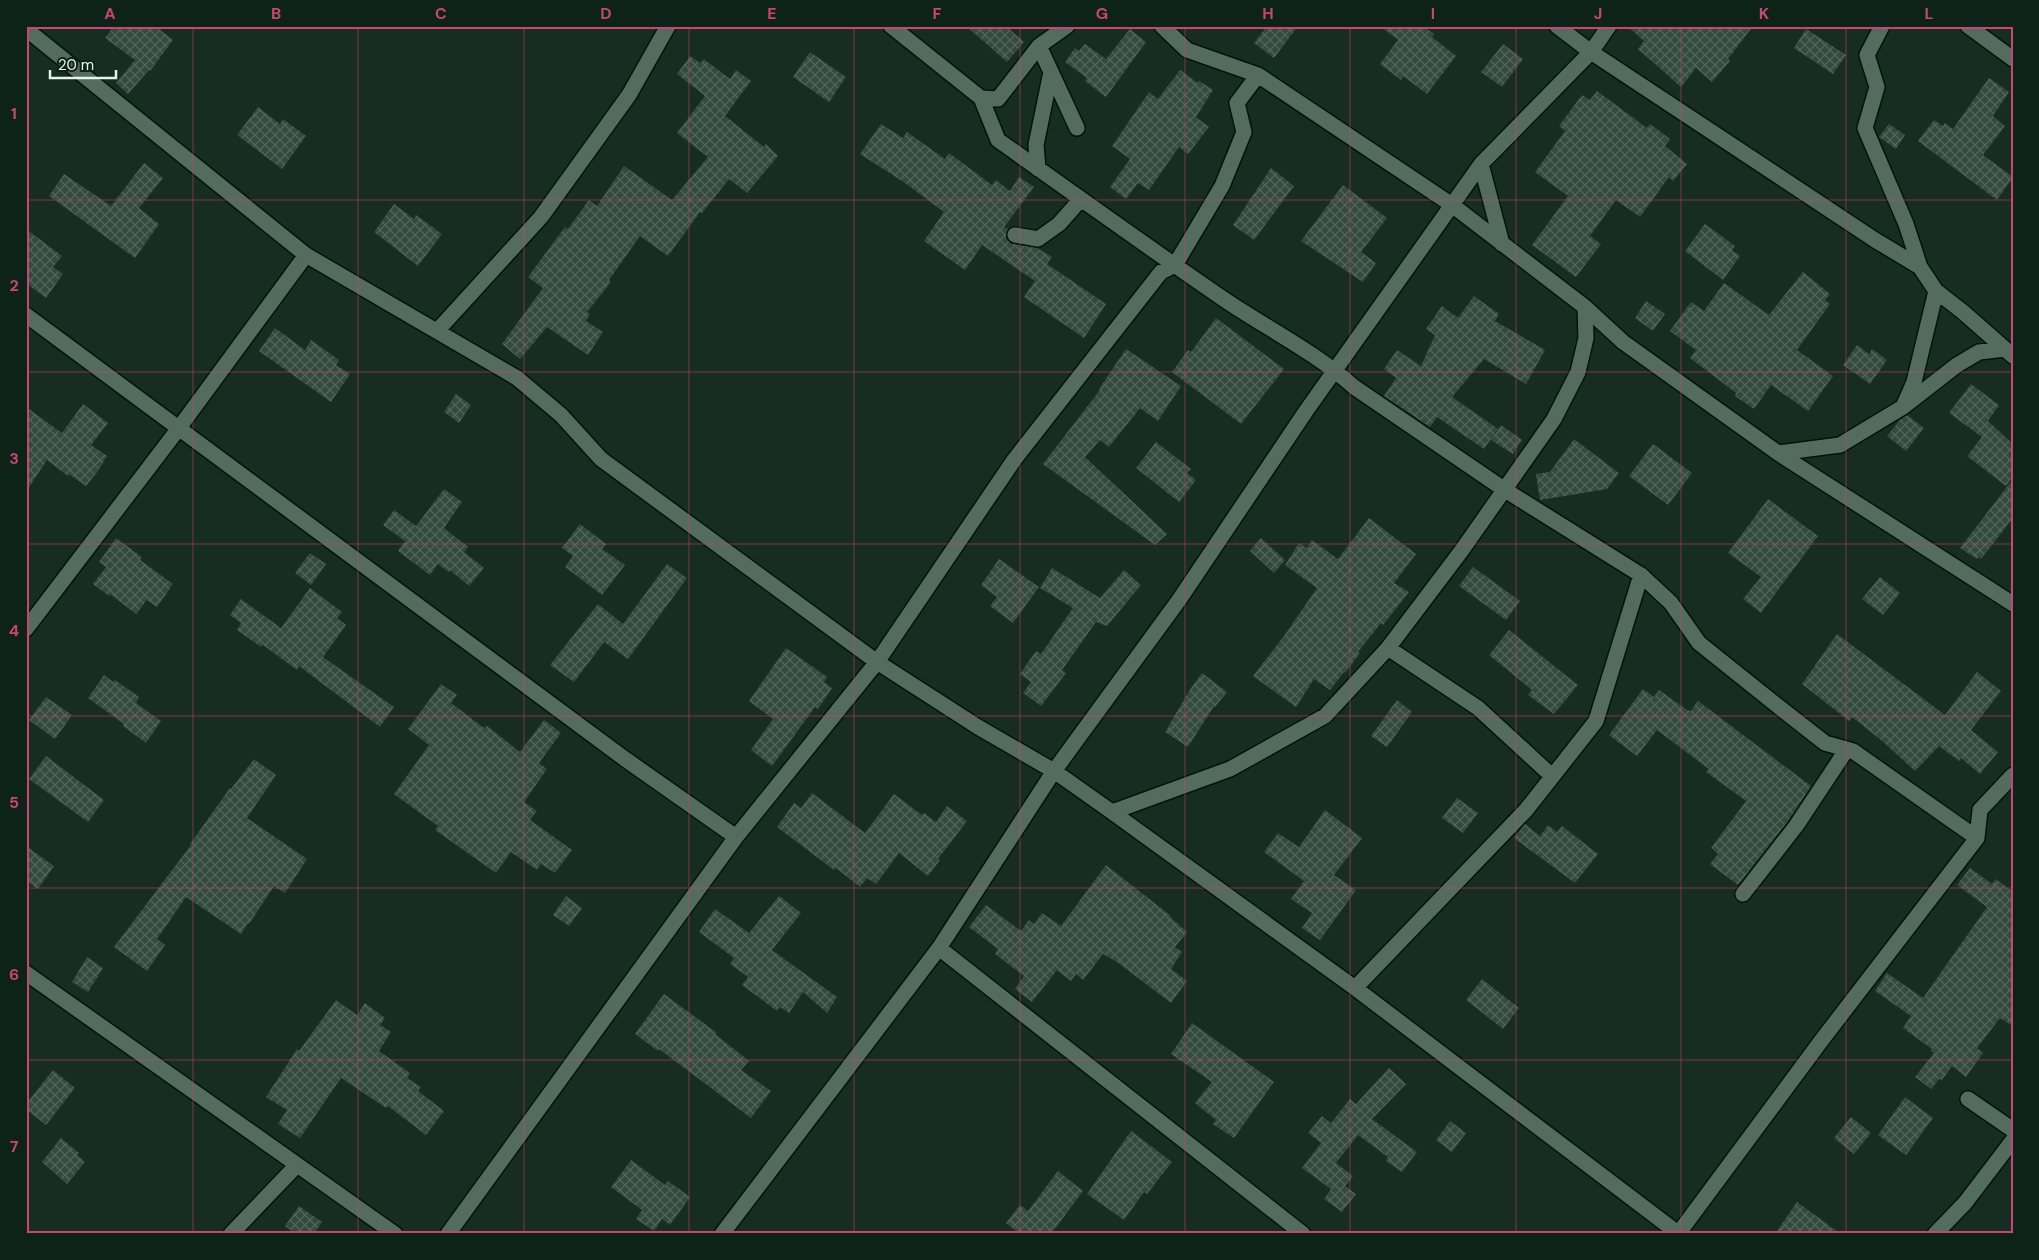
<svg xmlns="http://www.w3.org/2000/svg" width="2039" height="1260" font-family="'DM Sans',sans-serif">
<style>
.building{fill:url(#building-cross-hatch)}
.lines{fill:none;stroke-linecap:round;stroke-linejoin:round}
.minor-casing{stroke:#02150b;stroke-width:18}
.minor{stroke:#546c5e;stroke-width:15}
.grid{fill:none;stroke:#c94478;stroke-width:1;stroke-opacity:0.55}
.neatline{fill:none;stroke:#c94478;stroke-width:2}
.grid-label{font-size:16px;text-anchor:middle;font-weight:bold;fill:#c94478}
</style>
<defs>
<pattern id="building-cross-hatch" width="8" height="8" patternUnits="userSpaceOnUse" patternTransform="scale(1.25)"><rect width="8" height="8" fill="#344a3e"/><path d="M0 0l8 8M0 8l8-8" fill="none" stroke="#51655a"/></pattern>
</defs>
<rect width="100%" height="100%" fill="#172d21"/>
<path class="building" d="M 114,26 L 155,26 L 173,40 L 150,71 L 149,70 L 128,94 L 116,83 L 135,60 L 105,38 Z
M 966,26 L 1006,26 L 1024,42 L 1007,62 Z
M 1267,26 L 1298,26 L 1274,58 L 1254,43 Z
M 1380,26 L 1423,26 L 1434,34 L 1432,37 L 1456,56 L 1427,94 L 1403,76 L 1401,80 L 1380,64 L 1398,40 Z
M 1627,26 L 1753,26 L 1728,59 L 1730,61 L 1712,82 L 1696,68 L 1681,87 L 1638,49 L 1644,41 Z
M 1130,29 L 1146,42 L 1106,97 L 1085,81 L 1087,78 L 1065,62 L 1075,48 L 1079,51 L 1085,44 L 1106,59 Z
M 1806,29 L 1846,55 L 1833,74 L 1794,48 Z
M 1503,44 L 1523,59 L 1502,87 L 1481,72 Z
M 810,52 L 846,77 L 829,102 L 793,77 Z
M 690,56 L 700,63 L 704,59 L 730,79 L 736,70 L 751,81 L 725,116 L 764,147 L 766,144 L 778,156 L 747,193 L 729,179 L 702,213 L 700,212 L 668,256 L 640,236 L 609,280 L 611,282 L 587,312 L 590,314 L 586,321 L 603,332 L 588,355 L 547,327 L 520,359 L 502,344 L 543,288 L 528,277 L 565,227 L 568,229 L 589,200 L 597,206 L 624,166 L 672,200 L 708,157 L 677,133 L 705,96 L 677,74 Z
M 1180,70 L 1198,83 L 1199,81 L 1213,90 L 1196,117 L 1209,127 L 1188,154 L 1179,147 L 1149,190 L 1138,183 L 1126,199 L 1110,187 L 1130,159 L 1112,146 L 1149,92 L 1158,99 Z
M 1989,78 L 2009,92 L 1993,116 L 2005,126 L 1983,155 L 2013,177 L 1997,200 L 1918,141 L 1934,120 L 1943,126 L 1945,123 L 1953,129 Z
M 1597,91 L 1647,128 L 1650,124 L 1670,139 L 1665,146 L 1687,164 L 1673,181 L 1669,177 L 1640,217 L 1616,200 L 1590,236 L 1601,244 L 1576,277 L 1532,245 L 1568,196 L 1535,172 L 1565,131 L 1559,126 L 1582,95 L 1590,100 Z
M 258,107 L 280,124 L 283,119 L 306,136 L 282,169 L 237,135 Z
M 881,124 L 903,138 L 907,132 L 945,159 L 949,153 L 992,185 L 996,180 L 1010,191 L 1019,177 L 1034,187 L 1004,227 L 1008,229 L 1006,238 L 1013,244 L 1037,248 L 1052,257 L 1047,264 L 1106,304 L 1084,338 L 1024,297 L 1035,281 L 982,245 L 965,270 L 924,241 L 944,212 L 905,183 L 860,154 Z
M 1889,124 L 1905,135 L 1896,149 L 1879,137 Z
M 144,163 L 163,178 L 139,208 L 159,224 L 135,258 L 49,196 L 64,174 L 111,206 Z
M 1271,168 L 1294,186 L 1254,240 L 1233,225 Z
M 1343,185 L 1387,218 L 1361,252 L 1376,263 L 1363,282 L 1301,241 Z
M 394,204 L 414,219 L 416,215 L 442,234 L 418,266 L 374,232 Z
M 1705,224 L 1735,246 L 1732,250 L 1740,256 L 1723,280 L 1685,251 Z
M 26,229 L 62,256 L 53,267 L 63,274 L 46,298 L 26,283 Z
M 1803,272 L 1830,294 L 1825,300 L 1830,304 L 1797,350 L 1833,376 L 1808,411 L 1771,385 L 1754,409 L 1735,396 L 1736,393 L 1690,358 L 1696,350 L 1670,331 L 1691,302 L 1704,311 L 1724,283 L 1769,315 Z
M 1474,296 L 1499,314 L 1495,321 L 1545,350 L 1526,384 L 1484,359 L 1452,397 L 1498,429 L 1484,449 L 1437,417 L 1430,427 L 1384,396 L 1396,378 L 1384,369 L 1397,350 L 1421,366 L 1435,335 L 1426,329 L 1442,306 L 1458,318 Z
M 1646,301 L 1665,314 L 1653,331 L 1635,318 Z
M 1216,318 L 1284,369 L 1241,424 L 1172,372 L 1188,350 L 1191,352 Z
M 275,328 L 305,350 L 311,340 L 339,360 L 336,365 L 350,374 L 331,402 L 259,351 Z
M 1857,345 L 1869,354 L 1872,349 L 1887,360 L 1870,384 L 1843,365 Z
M 1126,349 L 1181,386 L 1158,421 L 1140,408 L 1109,447 L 1100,440 L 1085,457 L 1167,534 L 1155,545 L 1043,464 L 1100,390 L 1099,389 Z
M 1971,384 L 1999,405 L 1988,421 L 2013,444 L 2013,451 L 2010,454 L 2013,456 L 2013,476 L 2006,486 L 1967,456 L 1982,437 L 1949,413 Z
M 456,394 L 471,405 L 459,423 L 444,412 Z
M 83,404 L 108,423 L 91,445 L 107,456 L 98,471 L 86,486 L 69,474 L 68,476 L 47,460 L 26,492 L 26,407 L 62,433 Z
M 1907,415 L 1924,428 L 1906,451 L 1887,436 L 1900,420 Z
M 1501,425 L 1522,440 L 1513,454 L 1491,440 Z
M 1574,439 L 1619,473 L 1607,489 L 1540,500 L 1536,474 L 1550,472 Z
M 1156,442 L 1191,469 L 1187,473 L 1196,480 L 1179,502 L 1136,468 Z
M 1653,444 L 1692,473 L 1668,505 L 1629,476 Z
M 2013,479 L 2013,518 L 1981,559 L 1979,557 L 1977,559 L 1960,548 Z
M 444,489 L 462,502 L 444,528 L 468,547 L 464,552 L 484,568 L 469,586 L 450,570 L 449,572 L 438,564 L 430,575 L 398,551 L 405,541 L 383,525 L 394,510 L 416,526 Z
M 1768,499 L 1818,536 L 1761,613 L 1743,599 L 1761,577 L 1728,553 Z
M 1369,518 L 1416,554 L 1394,583 L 1409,592 L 1383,625 L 1381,623 L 1358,652 L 1360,653 L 1345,673 L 1344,672 L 1330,690 L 1314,679 L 1296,707 L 1253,676 L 1284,636 L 1317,588 L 1285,565 L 1299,543 L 1307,548 L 1312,540 L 1338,559 Z
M 580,524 L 606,544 L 602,549 L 625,565 L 602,595 L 565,567 L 573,556 L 562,548 Z
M 116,538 L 142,557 L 140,560 L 173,584 L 157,607 L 147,600 L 136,614 L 110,594 L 109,596 L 93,584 L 106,567 L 99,562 Z
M 1261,538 L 1285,560 L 1274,573 L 1250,551 Z
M 310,553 L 326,564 L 311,585 L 295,573 Z
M 999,559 L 1039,587 L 1013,623 L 990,606 L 997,597 L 981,585 Z
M 667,564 L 687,578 L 628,659 L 604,642 L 574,682 L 550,665 L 598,604 L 623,624 Z
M 1473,567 L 1520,601 L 1506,620 L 1459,586 Z
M 1052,568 L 1100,598 L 1124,570 L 1141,585 L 1107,626 L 1096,622 L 1062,670 L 1066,673 L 1041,706 L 1023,693 L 1031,682 L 1020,674 L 1036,651 L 1041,654 L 1073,608 L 1040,588 Z
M 1880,577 L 1900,593 L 1883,615 L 1862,599 Z
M 310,588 L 342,612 L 337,618 L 346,625 L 323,657 L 394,707 L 380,727 L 299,666 L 297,670 L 263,645 L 261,647 L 237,630 L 241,623 L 230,615 L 241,599 L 281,628 Z
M 1509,630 L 1578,685 L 1554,714 L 1528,695 L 1532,690 L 1489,655 Z
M 1837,634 L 1945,715 L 1977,672 L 2001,691 L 1971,730 L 1998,752 L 1980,774 L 1961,758 L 1959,761 L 1939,746 L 1915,771 L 1881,740 L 1852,717 L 1849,721 L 1802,684 Z
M 786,648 L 827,677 L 824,682 L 832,688 L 818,709 L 815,707 L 772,766 L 751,750 L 773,719 L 749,701 Z
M 1202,673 L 1227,692 L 1215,707 L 1214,706 L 1188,747 L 1165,732 L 1191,688 Z
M 104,675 L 113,682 L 115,680 L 139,697 L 136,703 L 161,721 L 146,743 L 123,726 L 124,724 L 88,698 Z
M 441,684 L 457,695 L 451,703 L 484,728 L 487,726 L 520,752 L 544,720 L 561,733 L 539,763 L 547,769 L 524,802 L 537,811 L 530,820 L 572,850 L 555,873 L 541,864 L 537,870 L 511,852 L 496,873 L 435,830 L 438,826 L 394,794 L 429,745 L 408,729 Z
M 1643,689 L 1654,697 L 1659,690 L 1687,710 L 1691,711 L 1698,701 L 1811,786 L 1788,821 L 1738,885 L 1710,864 L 1718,854 L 1711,848 L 1746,801 L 1706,772 L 1709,769 L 1657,730 L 1637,756 L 1609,735 Z
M 46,697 L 72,715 L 55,739 L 29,720 Z
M 1397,700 L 1412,712 L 1387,747 L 1371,736 Z
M 46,756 L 104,800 L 88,822 L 29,779 Z
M 254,759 L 276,775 L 247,818 L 307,859 L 285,893 L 274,886 L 249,924 L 248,923 L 241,934 L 186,897 L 157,939 L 165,945 L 147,971 L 114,947 L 191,845 L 190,844 L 230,788 L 231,789 Z
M 812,793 L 865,833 L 894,794 L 922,815 L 924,813 L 936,822 L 947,806 L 967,821 L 938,859 L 940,860 L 928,876 L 899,853 L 876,884 L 867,878 L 860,887 L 836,868 L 834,870 L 777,827 L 794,803 L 801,808 Z
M 1457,798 L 1478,813 L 1463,833 L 1442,818 Z
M 1325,810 L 1362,838 L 1334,875 L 1356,890 L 1320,940 L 1302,928 L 1312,913 L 1291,899 L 1304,881 L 1264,852 L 1278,833 L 1299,847 Z
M 1525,824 L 1540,836 L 1548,825 L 1557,832 L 1562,826 L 1598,854 L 1575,883 L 1514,838 Z
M 26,846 L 54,866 L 38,889 L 26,881 Z
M 1106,865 L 1171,916 L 1170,917 L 1187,932 L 1175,947 L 1182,952 L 1171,969 L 1187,981 L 1171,1003 L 1117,962 L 1103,954 L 1083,980 L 1076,974 L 1071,981 L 1057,970 L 1032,1002 L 1015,989 L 1024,976 L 995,954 L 998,949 L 969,927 L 986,905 L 1021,931 L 1029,920 L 1034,924 L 1042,913 L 1061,926 Z
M 1970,868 L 1992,884 L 1996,879 L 2013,892 L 2013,1026 L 2000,1018 L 1977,1048 L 1983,1053 L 1966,1077 L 1952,1066 L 1942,1080 L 1939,1079 L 1931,1089 L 1915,1077 L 1934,1053 L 1931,1051 L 1932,1049 L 1903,1028 L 1911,1016 L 1875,991 L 1887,973 L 1923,998 L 1987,907 L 1957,885 Z
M 566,896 L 582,908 L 569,926 L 553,915 Z
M 779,896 L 801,913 L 772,950 L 837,997 L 827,1013 L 803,992 L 789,1013 L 780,1007 L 777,1011 L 742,985 L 748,977 L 730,964 L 734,958 L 699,932 L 715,909 L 749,933 Z
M 87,957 L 103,968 L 88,992 L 72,982 Z
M 1482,979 L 1519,1008 L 1503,1029 L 1466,1000 Z
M 664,994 L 717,1033 L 715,1034 L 749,1061 L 741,1070 L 771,1091 L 751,1118 L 659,1049 L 658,1051 L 635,1034 Z
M 336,1000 L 357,1015 L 365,1003 L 385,1018 L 380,1025 L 391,1032 L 379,1051 L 410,1073 L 407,1078 L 421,1087 L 418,1091 L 444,1111 L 426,1135 L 388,1106 L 386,1108 L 341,1078 L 300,1138 L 278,1124 L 287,1110 L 266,1097 L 297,1049 L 299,1051 Z
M 1192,1023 L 1274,1082 L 1234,1138 L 1213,1124 L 1216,1120 L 1195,1103 L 1212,1082 L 1171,1054 Z
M 1389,1068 L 1406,1084 L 1372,1119 L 1417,1152 L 1402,1172 L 1386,1161 L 1388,1157 L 1358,1135 L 1336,1163 L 1353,1176 L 1345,1186 L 1356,1194 L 1342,1212 L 1324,1199 L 1331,1189 L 1302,1168 L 1321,1143 L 1308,1133 L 1322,1116 L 1331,1123 L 1350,1099 L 1356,1104 Z
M 53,1070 L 75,1088 L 46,1125 L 26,1109 L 26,1104 Z
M 1905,1097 L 1933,1118 L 1906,1155 L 1878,1135 Z
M 1851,1117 L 1871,1133 L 1854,1154 L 1834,1138 Z
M 1450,1121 L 1466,1133 L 1452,1152 L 1436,1140 Z
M 1131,1131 L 1172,1162 L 1147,1194 L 1144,1192 L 1124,1220 L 1087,1194 Z
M 61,1138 L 79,1153 L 77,1155 L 85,1162 L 67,1184 L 42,1162 Z
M 631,1160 L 665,1185 L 668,1181 L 690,1197 L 670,1225 L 662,1219 L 654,1231 L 636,1219 L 642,1210 L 611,1187 Z
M 1058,1171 L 1083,1191 L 1051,1234 L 1020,1234 L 1006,1223 L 1020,1205 L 1028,1211 Z
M 1797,1202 L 1841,1234 L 1775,1234 Z
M 299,1206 L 322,1222 L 314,1234 L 296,1234 L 285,1226 Z"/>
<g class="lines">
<g class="minor-casing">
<path id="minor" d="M 891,26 L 981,98 L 998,140 C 1074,194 1149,248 1225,300 C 1268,329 1315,352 1354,387 L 1505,490 L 1641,575 L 1671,603 L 1699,643 L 1774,703 L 1825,743 L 1853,751 L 1977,838
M 1162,26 L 1187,50 L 1258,75 L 1452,205 L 1585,307 L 1623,342 L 1778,453 L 2013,604
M 1557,26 L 1591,52 L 1875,240 L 1920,267 L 1936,291 L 1963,312 L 2013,356
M 1882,26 L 1867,55 L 1877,87 L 1865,128 L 1906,224 L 1920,267
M 1968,26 L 2013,59
M 26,29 L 306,255 L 517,378 L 561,415 L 601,459 L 877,662 L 978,727 L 1054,771 L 1112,812 L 1355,988 L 1679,1234
M 1039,46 L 1077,128
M 981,98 L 998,99 L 1039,46 L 1067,26
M 1481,164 L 1502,244
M 1038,169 L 1036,145 L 1051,72
M 1015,235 L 1038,239 L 1059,224 L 1081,199
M 1936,291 L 1914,382 L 1903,407 L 1957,365 L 1979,352 L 2005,349
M 26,315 L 625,759 L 736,837
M 437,331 L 541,217 L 629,95 L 668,26
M 1778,453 L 1840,445 L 1903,407
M 26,629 L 179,428 L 306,255
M 1388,648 L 1478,708 L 1552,776
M 1112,812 L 1230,769 L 1325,716 L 1388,648 L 1462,550 L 1554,419 L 1578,372 L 1586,338 L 1585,307
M 1743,894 L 1796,826 L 1847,749
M 939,948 L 1303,1234
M 26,973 L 395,1234
M 1355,988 L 1526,810 L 1596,721 L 1641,575
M 1968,1099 L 2013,1130
M 231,1234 L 297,1165
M 448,1234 L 736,837 L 877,662 L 1014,460 L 1161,272 L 1175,265 L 1222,186 L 1244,132 L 1237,103 L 1258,75
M 722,1234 L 939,948 L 1054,771 L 1179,600 L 1306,411 L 1481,164 L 1591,52 L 1609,26
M 1678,1234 L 1821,1041 L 1977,838 L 1980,810 L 2013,775
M 1935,1234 L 1965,1203 L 2013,1140"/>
</g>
<use href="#minor" class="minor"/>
</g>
<path class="grid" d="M 193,26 L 193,1234M 358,26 L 358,1234M 524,26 L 524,1234M 689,26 L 689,1234M 854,26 L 854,1234M 1020,26 L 1020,1234M 1185,26 L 1185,1234M 1350,26 L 1350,1234M 1516,26 L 1516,1234M 1681,26 L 1681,1234M 1846,26 L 1846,1234M 26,200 L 2013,200M 26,372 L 2013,372M 26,544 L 2013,544M 26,716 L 2013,716M 26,888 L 2013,888M 26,1060 L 2013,1060"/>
<rect width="2039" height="1260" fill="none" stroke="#0e2318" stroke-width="55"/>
<path d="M50 70v8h66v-8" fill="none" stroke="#e6f3eb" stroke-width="2.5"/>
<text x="58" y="70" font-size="15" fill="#e6f3eb" stroke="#0e2318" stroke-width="4" paint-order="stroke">20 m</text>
<rect x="28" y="28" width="1984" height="1204" class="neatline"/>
<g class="grid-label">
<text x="110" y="19">A</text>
<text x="276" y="19">B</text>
<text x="441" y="19">C</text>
<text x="606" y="19">D</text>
<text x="772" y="19">E</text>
<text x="937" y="19">F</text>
<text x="1102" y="19">G</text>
<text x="1268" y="19">H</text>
<text x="1433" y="19">I</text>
<text x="1598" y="19">J</text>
<text x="1764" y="19">K</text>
<text x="1929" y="19">L</text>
<text x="14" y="119">1</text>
<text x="14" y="291">2</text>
<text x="14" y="464">3</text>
<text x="14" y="636">4</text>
<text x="14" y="808">5</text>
<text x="14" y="980">6</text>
<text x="14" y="1152">7</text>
</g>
</svg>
